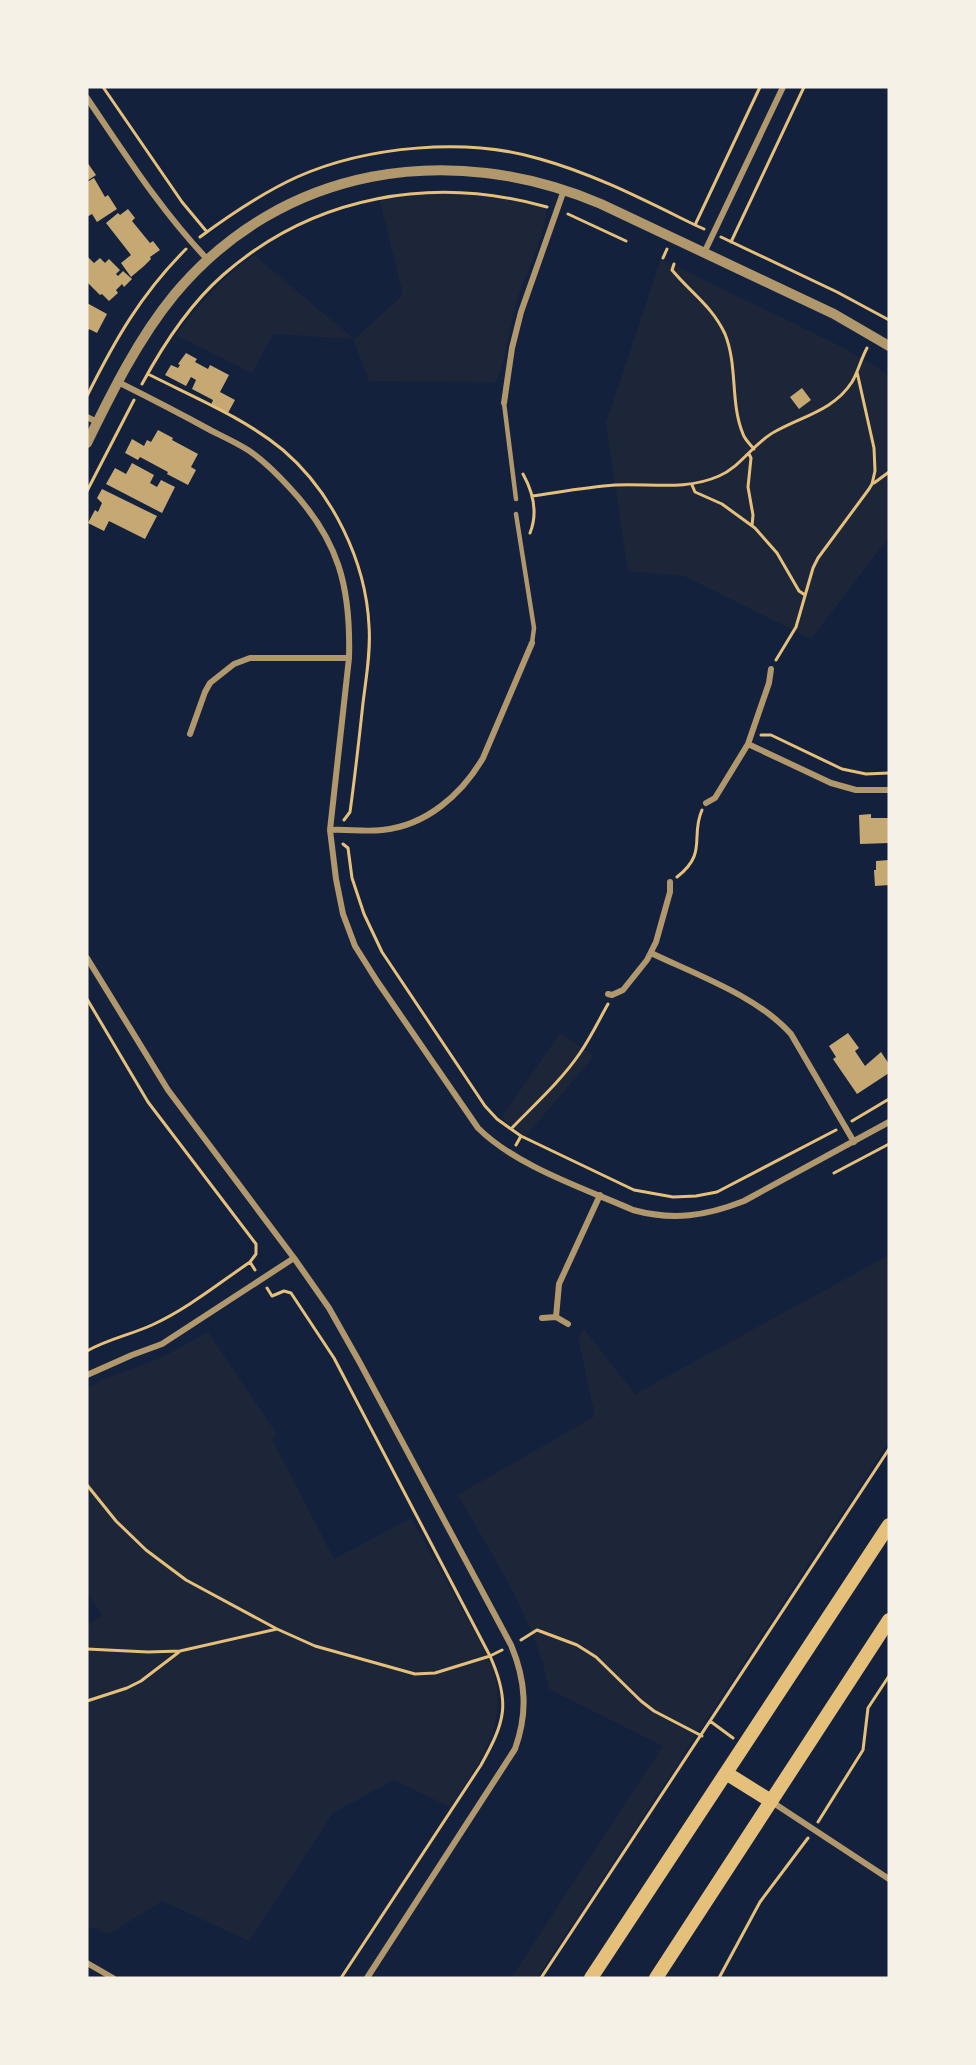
<svg xmlns="http://www.w3.org/2000/svg" width="976" height="2065" font-family="'Zilla Slab',serif">
<style>
.green{fill:#1d2539}
.building{fill:#c6a872}
.lines{fill:none;stroke-linecap:round;stroke-linejoin:round}
.path{stroke:#e5c07b;stroke-width:3}
.service{stroke:#b1986c;stroke-width:4.5}
.minor{stroke:#b1986c;stroke-width:6}
.tertiary{stroke:#b1986c;stroke-width:10}
.trunk{stroke:#e5c07b;stroke-width:14}
</style>
<rect width="100%" height="100%" fill="#14213d"/>
<path class="green" d="M 430,193 C 469,193 510,196 546,209 C 547,233 524,276 517,301 C 509,327 507,357 496,382 L 369,381 L 353,339 L 273,334 L 252,373 L 176,335 C 199,304 223,277 254,255 L 354,339 L 403,295 L 380,201 Z
M 661,259 L 836,344 L 874,365 L 889,376 L 889,537 L 811,639 L 684,576 L 628,571 L 606,423 Z
M 560,1033 L 594,1056 L 526,1136 L 501,1118 Z
M 889,1255 L 889,1441 L 537,1978 L 511,1978 L 663,1746 L 549,1689 C 535,1619 493,1557 458,1495 L 595,1416 L 578,1337 L 584,1329 L 635,1394 Z
M 208,1332 L 276,1433 L 273,1441 L 334,1559 L 411,1518 L 492,1663 C 510,1726 482,1757 450,1807 L 394,1780 L 333,1813 L 249,1941 L 162,1901 L 111,1933 L 100,1932 L 100,1929 L 87,1927 L 87,1625 L 102,1615 L 87,1591 L 87,1389 L 101,1380 L 163,1357 Z"/>
<path class="building" d="M 87,162 L 96,175 L 87,181 Z
M 94,178 L 105,197 L 108,195 L 117,209 L 97,222 L 92,214 L 87,217 L 87,182 Z
M 128,209 L 135,218 L 132,221 L 150,243 L 153,241 L 160,250 L 150,257 L 151,259 L 144,266 L 131,277 L 121,263 L 131,255 L 106,223 L 118,213 L 120,215 Z
M 87,256 L 94,263 L 100,258 L 105,263 L 109,259 L 120,270 L 116,274 L 118,276 L 123,271 L 132,279 L 124,287 L 122,284 L 116,290 L 118,293 L 109,301 L 102,294 L 100,295 L 87,282 Z
M 87,303 L 107,314 L 97,333 L 89,329 L 87,333 Z
M 186,353 L 197,359 L 195,362 L 208,369 L 210,365 L 229,375 L 220,392 L 235,400 L 228,413 L 211,405 L 213,400 L 192,389 L 196,380 L 191,377 L 186,386 L 165,375 L 171,365 L 178,368 L 180,365 L 178,364 Z
M 802,388 L 811,400 L 799,409 L 790,397 Z
M 158,430 L 173,438 L 172,440 L 198,454 L 191,467 L 196,470 L 188,485 L 167,474 L 168,472 L 140,457 L 138,460 L 125,453 L 132,439 L 144,446 L 147,440 L 151,442 Z
M 132,463 L 154,475 L 150,483 L 157,487 L 161,480 L 175,487 L 162,513 L 106,484 L 115,468 L 126,474 Z
M 102,489 L 157,516 L 145,539 L 109,521 L 104,531 L 88,523 L 95,510 L 98,512 L 102,503 L 97,498 Z
M 871,814 L 871,818 L 889,818 L 889,843 L 860,844 L 859,815 Z
M 889,860 L 889,885 L 875,886 L 874,870 L 876,870 L 876,861 Z
M 848,1033 L 859,1048 L 855,1051 L 865,1066 L 881,1052 L 889,1064 L 889,1073 L 857,1094 L 833,1059 L 836,1057 L 829,1046 Z"/>
<g class="lines">
<path class="path" d="M 103,87 L 182,202 L 207,232
M 568,214 L 626,241
M 704,229 L 695,225 L 760,87
M 200,237 C 231,214 262,193 297,177 C 367,146 466,137 540,159 C 594,174 644,200 695,225
M 721,237 L 837,292 L 889,320
M 731,242 L 804,87
M 663,258 L 667,249
M 674,264 L 672,270 C 691,293 712,306 725,334 C 738,366 730,403 743,434 C 745,440 751,445 754,449
M 148,374 C 193,397 243,417 283,450 C 332,492 366,561 369,626 C 371,651 366,678 363,703 C 359,740 355,776 350,812 L 344,820
M 142,384 C 163,345 190,304 223,275 C 314,195 433,175 547,207
M 87,396 C 115,340 141,294 186,249
M 749,454 L 751,458 L 748,487 L 753,515 L 752,526
M 523,474 C 533,492 538,513 530,533
M 874,483 L 889,472
M 692,485 L 695,492 L 722,504 L 755,528 L 777,553 L 799,591 L 805,595
M 87,491 L 134,400
M 532,496 C 560,492 587,487 615,485 C 650,483 685,491 719,476 C 742,466 754,442 776,431 C 803,416 834,410 852,382 C 858,372 861,359 867,348
M 776,660 L 796,627 L 813,568 L 818,558 L 869,489 L 872,484 L 875,471 L 874,448 L 857,372
M 761,735 L 771,735 L 842,769 L 866,774 L 889,773
M 343,844 L 348,848 L 352,878 L 364,914 L 382,952 L 485,1106 L 497,1119 L 511,1129
M 677,877 C 708,853 690,837 702,810
M 87,999 L 148,1102 L 256,1244 L 256,1254 L 250,1262
M 852,1121 L 889,1099
M 521,1136 L 634,1190 L 673,1197 L 696,1196 L 717,1192 L 836,1130
M 516,1145 L 521,1136 L 511,1129 C 535,1104 561,1081 580,1053 C 591,1037 599,1020 608,1004
M 834,1173 L 889,1144
M 267,1288 L 272,1296 L 284,1291 L 291,1293 L 334,1358 L 490,1656 C 511,1703 505,1722 481,1765 L 341,1978
M 87,1351 C 108,1339 130,1335 152,1325 C 187,1309 218,1284 250,1262 L 255,1270
M 87,1485 L 116,1521 L 146,1550 L 186,1580 L 277,1629 L 315,1646 L 415,1674 L 435,1673 L 490,1656 L 502,1650
M 521,1640 L 537,1630 L 577,1645 L 596,1657 L 641,1701 L 654,1711 L 702,1736
M 87,1649 L 148,1652 L 180,1651 L 277,1629
M 87,1701 L 127,1688 L 141,1681 L 179,1652
M 710,1721 L 733,1738
M 818,1822 L 863,1750 L 868,1708 L 889,1676
M 541,1978 L 889,1449
M 719,1978 L 760,1902 L 808,1838"/>
<path class="service" d="M 504,403 L 516,499
M 516,514 L 534,628 L 532,643"/>
<path class="minor" d="M 87,98 C 125,154 161,211 208,260
M 704,253 L 783,87
M 118,382 C 150,398 181,414 212,431 C 224,437 237,443 248,450 C 263,460 277,474 289,487 C 339,540 351,587 349,658 L 330,830 L 336,879 L 343,914 L 355,946 L 377,981 L 478,1128 C 516,1166 583,1188 633,1210 C 673,1221 706,1216 744,1201 L 889,1122
M 504,403 L 512,348 L 521,312 L 564,190
M 87,417 L 97,422
M 190,734 L 205,692 L 210,683 L 234,664 L 250,658 L 349,658
M 748,744 L 831,783 L 856,790 L 889,790
M 706,803 L 715,798 L 748,744 L 769,683 L 771,669
M 330,830 C 348,829 365,832 382,830 C 426,826 462,794 483,758 L 532,643
M 651,953 C 697,975 757,996 791,1034 L 854,1142
M 87,958 L 168,1090 L 294,1258 L 329,1308 L 360,1363 L 511,1645 C 526,1681 528,1713 515,1749 L 367,1978
M 608,994 L 612,995 L 623,990 L 647,960 L 656,942 L 670,892 L 670,882
M 556,1317 L 559,1284 L 600,1195
M 542,1318 L 556,1317 L 568,1324
M 87,1375 L 132,1355 L 162,1344 L 294,1258
M 772,1802 L 889,1879
M 87,1963 L 113,1978"/>
<path class="tertiary" d="M 87,443 C 112,392 138,339 174,295 C 282,165 451,140 601,204 L 834,314 L 889,346"/>
<path class="trunk" d="M 726,1773 L 771,1801
M 591,1978 L 889,1525
M 656,1978 L 889,1620"/>
</g>
<rect width="976" height="2065" fill="none" stroke="#f6f1e7" stroke-width="177"/>
</svg>
